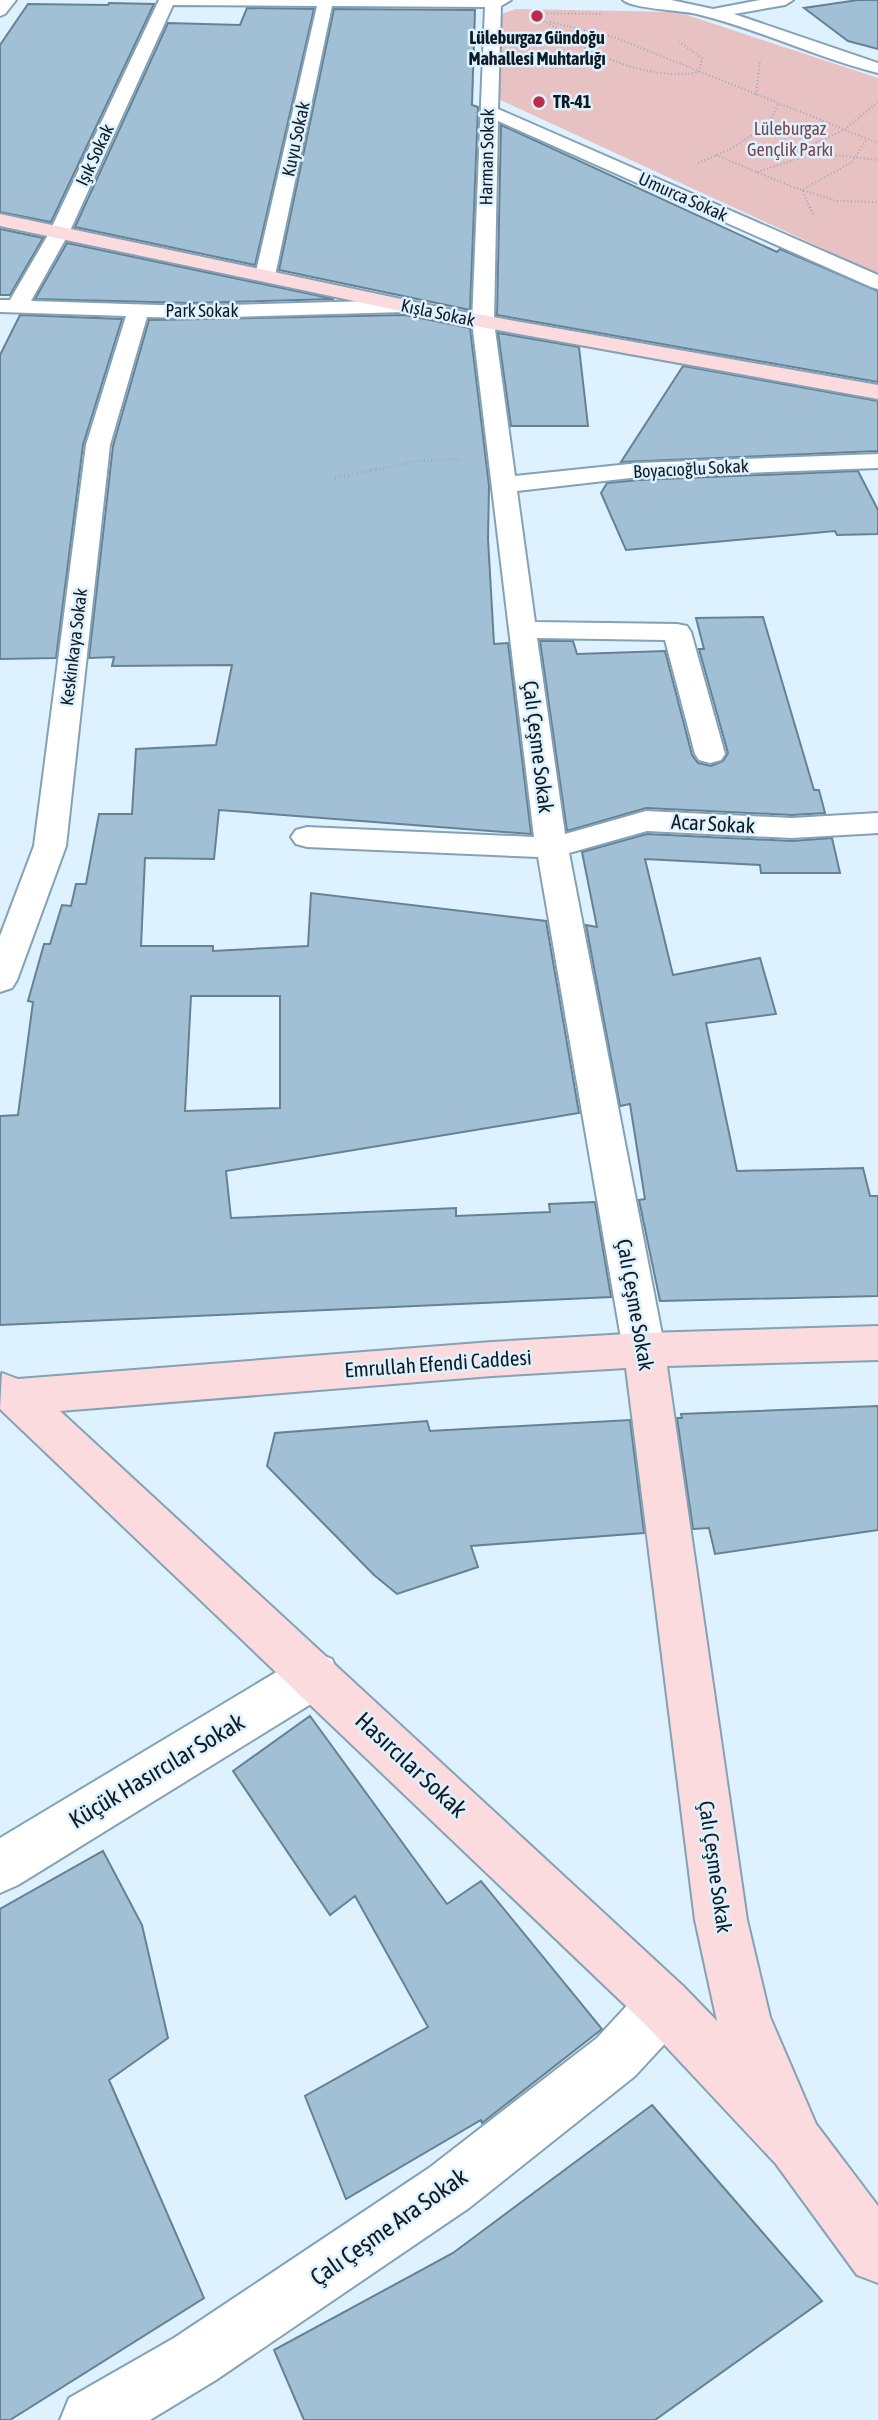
<svg xmlns="http://www.w3.org/2000/svg" width="878" height="2420" font-family="'Asap Condensed',sans-serif">
<style>
.green{fill:#e8c1c2}
.building{fill:#a1c0d6;stroke:#658295;stroke-width:2;fill-rule:evenodd}
.lines{fill:none;stroke-linecap:round;stroke-linejoin:round}
.street-casing{stroke:#84a1b6;stroke-width:4}
.secondary-casing{stroke:#84a1b6;stroke-width:4}
.path-far2{stroke:#9babb6;stroke-width:2;stroke-dasharray:1 2.5;stroke-linecap:butt}
.path-far1{stroke:#9babb6;stroke-width:2.5;stroke-dasharray:1 2.5;stroke-linecap:butt}
.path{stroke:#9babb6;stroke-width:3.5;stroke-dasharray:1 3.5;stroke-linecap:butt}
.street{fill:#fff;fill-rule:evenodd}
.secondary{fill:#fbdbde;fill-rule:evenodd}
.poi-dot{fill:#bc2b48;stroke:#def1fe;stroke-width:2.5}
.labels{text-anchor:middle;stroke-width:5;stroke-linejoin:round;paint-order:stroke}
.far-poi-label{font-size:18px;font-weight:bold;fill:#0f1b22;stroke:#def1fe}
.far-park-label{font-size:18px;fill:#7c454a;stroke:#def1fe}
.far-street-label{font-size:18px;fill:#0f1b22;stroke:#def1fe}
.street-label{font-size:21px;fill:#0f1b22;stroke:#def1fe}
.near-street-label{font-size:24px;fill:#0f1b22;stroke:#def1fe}
</style>
<rect width="100%" height="100%" fill="#def1fe"/>
<path class="green" d="M 516,9 L 678,12 L 878,78 L 878,274 L 498,99 L 499,15 Z"/>
<path class="building" d="M 858,0 L 878,0 L 878,49 L 848,41 L 804,8 Z
M 109,3 L 154,4 L 51,222 L 0,212 L 0,45 L 28,4 L 108,5 Z
M 247,8 L 314,9 L 255,265 L 75,227 L 168,23 L 240,25 Z
M 334,9 L 475,10 L 472,105 L 478,107 L 470,310 L 279,270 Z
M 501,125 L 777,252 L 780,249 L 878,291 L 878,382 L 497,315 Z
M 0,229 L 43,238 L 10,295 L 0,295 Z
M 67,243 L 334,299 L 191,303 L 35,299 Z
M 20,315 L 122,319 L 83,445 L 56,658 L 0,659 L 0,355 Z
M 405,315 L 470,328 L 489,486 L 488,539 L 494,644 L 508,643 L 531,834 L 219,810 L 214,859 L 145,858 L 141,946 L 213,946 L 213,951 L 308,946 L 311,893 L 546,921 L 579,1113 L 226,1171 L 231,1218 L 456,1208 L 456,1216 L 550,1212 L 549,1204 L 595,1202 L 611,1297 L 0,1325 L 0,1116 L 18,1115 L 33,1002 L 28,1001 L 44,944 L 50,944 L 62,905 L 71,906 L 76,884 L 86,884 L 99,814 L 132,814 L 136,749 L 216,745 L 232,665 L 112,666 L 114,657 L 89,658 L 113,446 L 149,320 ZM 191,996 L 280,996 L 280,1108 L 185,1111 Z
M 498,333 L 579,347 L 588,426 L 511,426 Z
M 683,366 L 878,401 L 878,451 L 621,462 Z
M 858,471 L 878,510 L 878,534 L 837,535 L 835,531 L 626,550 L 601,493 L 607,483 L 639,480 Z
M 763,617 L 814,790 L 819,790 L 825,813 L 792,815 L 646,808 L 567,831 L 540,641 L 573,641 L 577,654 L 665,651 L 692,755 L 698,763 L 711,766 L 723,761 L 728,753 L 699,649 L 704,649 L 696,618 Z
M 647,834 L 792,841 L 832,838 L 840,873 L 761,873 L 760,865 L 645,859 L 673,975 L 760,958 L 776,1014 L 706,1023 L 737,1171 L 863,1168 L 870,1196 L 878,1196 L 878,1296 L 660,1301 L 639,1200 L 645,1199 L 630,1104 L 620,1106 L 586,925 L 597,927 L 582,852 Z
M 878,1406 L 878,1530 L 715,1554 L 709,1528 L 693,1529 L 677,1418 L 682,1418 L 681,1414 Z
M 630,1420 L 644,1533 L 471,1546 L 478,1567 L 397,1594 L 374,1575 L 267,1466 L 275,1433 L 427,1421 L 430,1431 Z
M 310,1716 L 447,1904 L 481,1881 L 602,2029 L 482,2123 L 481,2120 L 346,2199 L 305,2096 L 428,2027 L 355,1896 L 330,1915 L 233,1771 Z
M 103,1851 L 142,1925 L 168,2038 L 109,2080 L 204,2298 L 10,2420 L 0,2420 L 0,1909 Z
M 652,2105 L 822,2301 L 655,2420 L 304,2420 L 274,2350 L 453,2253 Z"/>
<g class="lines">
<g class="street-casing">
<path id="street" d="M 0,0 L 16,0 L 5,14 L 0,16 Z
M 159,0 L 511,0 L 501,6 L 498,109 L 878,275 L 878,289 L 871,287 L 498,121 L 494,322 L 515,476 L 639,463 L 878,454 L 878,468 L 639,477 L 517,491 L 535,622 L 677,624 L 687,626 L 691,632 L 725,754 L 721,760 L 710,763 L 699,760 L 695,754 L 665,640 L 537,638 L 565,834 L 646,811 L 792,818 L 878,813 L 878,833 L 792,838 L 647,831 L 569,853 L 665,1350 L 659,1362 L 644,1367 L 629,1362 L 623,1350 L 538,857 L 307,847 L 296,844 L 291,837 L 296,830 L 307,827 L 534,837 L 472,322 L 485,7 L 332,6 L 275,276 L 272,280 L 258,280 L 255,276 L 317,6 L 173,5 L 69,233 L 31,301 L 191,306 L 405,300 L 412,302 L 416,306 L 412,310 L 405,312 L 191,318 L 147,317 L 110,445 L 66,846 L 17,980 L 12,988 L 0,992 L 0,936 L 34,846 L 86,445 L 126,316 L 0,312 L 0,300 L 10,300 L 49,233 Z
M 623,0 L 671,0 L 713,9 L 760,0 L 793,0 L 785,5 L 734,14 L 878,63 L 878,73 C 817,58 759,29 697,14 C 681,10 633,9 623,0 Z
M 315,1652 L 332,1659 L 339,1675 L 332,1691 L 18,1885 L 0,1893 L 0,1838 L 298,1659 Z
M 664,1978 L 683,1986 L 691,2005 L 683,2024 L 635,2076 L 469,2208 L 216,2380 L 150,2420 L 60,2420 L 69,2398 L 174,2338 L 429,2168 L 597,2038 L 645,1986 Z"/>
</g>
<g class="secondary-casing">
<path id="secondary" d="M 0,214 L 453,310 L 878,385 L 878,399 L 453,322 L 0,226 Z
M 878,1326 L 878,1360 L 667,1366 L 747,1920 L 770,2017 L 816,2124 L 878,2206 L 878,2283 L 857,2275 L 776,2164 L 645,2024 L 0,1409 L 2,1373 L 18,1379 L 492,1342 L 644,1333 ZM 626,1368 L 695,1920 L 717,2021 L 683,1986 L 60,1411 L 492,1376 Z"/>
</g>
<path class="path-far2" d="M 533,13 L 601,14
M 530,17 C 559,24 563,37 587,49 C 619,65 664,80 699,72 L 702,58 L 679,42
M 550,22 L 614,37 L 878,143
M 756,95 L 760,62
M 815,153 L 878,160
M 716,155 L 790,186 L 837,201 L 878,202
M 798,158 L 791,150 L 813,144
M 698,163 L 731,149 L 769,124 L 778,104
M 757,172 L 815,153 L 813,144 L 844,130 L 878,102
M 810,208 L 802,190 L 852,162 L 867,139"/>
<path class="path-far1" d="M 810,207 L 813,214
M 369,471 L 416,461 L 462,459"/>
<path class="path" d="M 335,478 L 378,469"/>
<use href="#street" class="street"/>
<use href="#secondary" class="secondary"/>
</g>
<g class="poi-dot">
<circle cx="537" cy="16" r="7"/>
<circle cx="539" cy="102" r="7"/>
</g>
<g class="labels">
<g class="far-poi-label">
<text x="537" y="44">Lüleburgaz Gündoğu<tspan x="537" dy="21">Mahallesi Muhtarlığı</tspan></text>
<text x="553" y="108" text-anchor="start">TR-41</text>
</g>
<g class="far-park-label">
<text x="790" y="135">Lüleburgaz<tspan x="790" dy="21">Gençlik Parkı</tspan></text>
</g>
<g class="far-street-label">
<text transform="translate(296 139) rotate(-78)" y="6">Kuyu Sokak</text>
<text transform="translate(95 155) rotate(-65)" y="6">Işık Sokak</text>
<text transform="translate(487 157) rotate(-89)" y="6">Harman Sokak</text>
<text transform="translate(683 197) rotate(24)" y="6">Umurca Sokak</text>
<text x="202" y="317">Park Sokak</text>
<text transform="translate(438 313) rotate(12)" y="6">Kışla Sokak</text>
<text transform="translate(691 469) rotate(-3)" y="6">Boyacıoğlu Sokak</text>
<text transform="translate(74 647) rotate(-83)" y="6">Keskinkaya Sokak</text>
</g>
<g class="street-label">
<text transform="translate(538 747) rotate(83)" y="7">Çalı Çeşme Sokak</text>
<text transform="translate(713 824) rotate(3)" y="7">Acar Sokak</text>
<text transform="translate(635 1305) rotate(80)" y="7">Çalı Çeşme Sokak</text>
<text transform="translate(438 1364) rotate(-4)" y="7">Emrullah Efendi Caddesi</text>
<text transform="translate(715 1867) rotate(82)" y="7">Çalı Çeşme Sokak</text>
</g>
<g class="near-street-label">
<text transform="translate(411 1765) rotate(43)" y="8">Hasırcılar Sokak</text>
<text transform="translate(157 1771) rotate(-31)" y="8">Küçük Hasırcılar Sokak</text>
<text transform="translate(389 2227) rotate(-35)" y="8">Çalı Çeşme Ara Sokak</text>
</g>
</g>
</svg>
